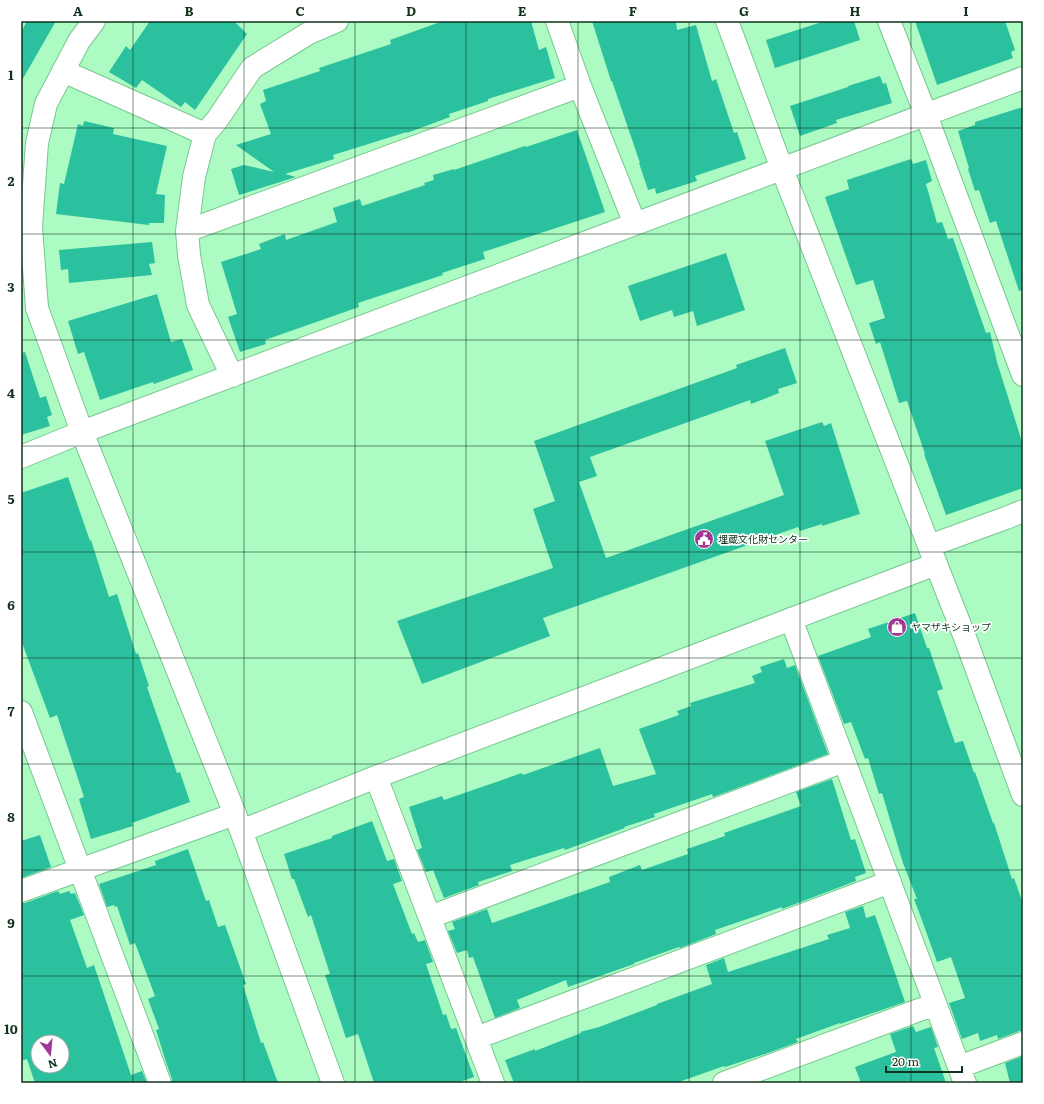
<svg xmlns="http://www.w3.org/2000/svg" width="1044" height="1104" font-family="Literata,'Noto Sans JP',serif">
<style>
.building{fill:#2bc09e;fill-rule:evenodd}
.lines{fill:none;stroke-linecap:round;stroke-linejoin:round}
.minor-casing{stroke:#79c791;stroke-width:24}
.tertiary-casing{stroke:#79c791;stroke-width:24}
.minor{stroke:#fff;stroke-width:22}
.tertiary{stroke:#fff;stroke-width:22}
.grid{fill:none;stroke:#11321c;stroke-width:1;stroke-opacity:0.55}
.labels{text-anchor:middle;stroke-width:3.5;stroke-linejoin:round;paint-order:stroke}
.poi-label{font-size:10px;fill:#11321c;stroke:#fff;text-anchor:start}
.neatline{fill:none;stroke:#11321c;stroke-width:1.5}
.grid-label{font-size:13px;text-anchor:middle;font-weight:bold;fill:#11321c}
</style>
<rect width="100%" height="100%" fill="#acfbc3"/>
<path class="building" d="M 27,21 L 56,21 L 21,82 L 21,32 Z
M 150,21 L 234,21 L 247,34 L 195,110 L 185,102 L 181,107 L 142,80 L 136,88 L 109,72 L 126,46 L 130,50 Z
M 443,21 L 531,21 L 539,50 L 546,47 L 555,78 L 488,99 L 488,101 L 449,114 L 450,117 L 407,133 L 407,132 L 333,155 L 334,159 L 285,174 L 296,177 L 239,195 L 231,169 L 244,165 L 274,172 L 236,145 L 271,134 L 260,104 L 266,101 L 263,90 L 320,71 L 319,68 L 391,44 L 390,40 Z
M 592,21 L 676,21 L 677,30 L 696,25 L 712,81 L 716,79 L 734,133 L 737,132 L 746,159 L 695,176 L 697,181 L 656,194 L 655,188 L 648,190 L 639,163 L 640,163 L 612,81 L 611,81 Z
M 825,21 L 854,21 L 860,40 L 775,68 L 766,40 Z
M 915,21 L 1005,21 L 1015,50 L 1011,52 L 1013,58 L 937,85 Z
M 880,76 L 883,84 L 886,83 L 892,103 L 836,120 L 837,123 L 800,136 L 790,106 L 848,87 L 848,86 Z
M 1023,107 L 1023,290 L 1019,291 L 996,221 L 990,223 L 979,190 L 975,191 L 968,169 L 969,168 L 958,131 L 975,125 L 975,122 Z
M 84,121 L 114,128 L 113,134 L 167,146 L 156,194 L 165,195 L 164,223 L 149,223 L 149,225 L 56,214 L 60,183 L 64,184 L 78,124 L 83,126 Z
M 577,130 L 605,212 L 483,252 L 485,259 L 442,273 L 443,275 L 358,303 L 359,307 L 265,340 L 266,344 L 240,352 L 228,317 L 237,314 L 221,262 L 261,249 L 259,244 L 285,234 L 286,240 L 337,222 L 333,208 L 360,199 L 362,206 L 425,185 L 424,183 L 434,180 L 433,175 L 454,169 L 454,170 L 525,146 L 526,147 Z
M 911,159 L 913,164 L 926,160 L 932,181 L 926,184 L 937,223 L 942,222 L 948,239 L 953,238 L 986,333 L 990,332 L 997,362 L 1023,445 L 1023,488 L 946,515 L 924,454 L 925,454 L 907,401 L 899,403 L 880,342 L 876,344 L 869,323 L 885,318 L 873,280 L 856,285 L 825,197 L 849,189 L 847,180 Z
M 152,242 L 155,263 L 149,264 L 152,275 L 69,283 L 68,269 L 61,270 L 59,250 Z
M 726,253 L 745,310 L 697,326 L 693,311 L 674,317 L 672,310 L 640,321 L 628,286 Z
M 157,294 L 171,342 L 182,339 L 193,370 L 154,384 L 153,382 L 100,400 L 84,352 L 78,354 L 68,321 Z
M 785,348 L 797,383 L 778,389 L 779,393 L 751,404 L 750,400 L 590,457 L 597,476 L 579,482 L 606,558 L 784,495 L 765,441 L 822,422 L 824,426 L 831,423 L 860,514 L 822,526 L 822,524 L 800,531 L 798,527 L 543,618 L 550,636 L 422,684 L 397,621 L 553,568 L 533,509 L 555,501 L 534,441 L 737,368 L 736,365 Z
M 25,352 L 40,398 L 46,396 L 52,415 L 47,417 L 50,426 L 21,435 L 21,353 Z
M 68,477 L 90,541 L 91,540 L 109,597 L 117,594 L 136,654 L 138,653 L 149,686 L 147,687 L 177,773 L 180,772 L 190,802 L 132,823 L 133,826 L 91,839 L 79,799 L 84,797 L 57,715 L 50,718 L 21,640 L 21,493 Z
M 915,613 L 927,648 L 929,648 L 943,689 L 937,691 L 955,743 L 963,741 L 974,773 L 975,772 L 993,823 L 994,823 L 1012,879 L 1014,878 L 1023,904 L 1023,1031 L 1019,1031 L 998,1039 L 997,1035 L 980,1041 L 978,1033 L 962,1039 L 949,1003 L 965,998 L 951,957 L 937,962 L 919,912 L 914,899 L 917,899 L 903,863 L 882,793 L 879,794 L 868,758 L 865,759 L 851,722 L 844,724 L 818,656 L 871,637 L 868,629 Z
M 784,659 L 787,668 L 795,665 L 828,754 L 713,797 L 712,794 L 654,814 L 655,817 L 624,827 L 625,828 L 565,850 L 564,848 L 510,865 L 512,871 L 478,882 L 479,885 L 444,898 L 433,870 L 426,872 L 417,850 L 422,848 L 409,807 L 442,796 L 444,800 L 522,773 L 523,775 L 600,748 L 613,786 L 656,774 L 639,729 L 679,715 L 677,711 L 691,706 L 690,703 L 755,683 L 752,676 L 762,672 L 760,667 Z
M 832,779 L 851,840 L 855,839 L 866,873 L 855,877 L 856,881 L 782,909 L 782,907 L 715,930 L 716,934 L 680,948 L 679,947 L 634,963 L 634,964 L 597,977 L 568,987 L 566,980 L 517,1000 L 520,1008 L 495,1018 L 473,957 L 469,958 L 467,950 L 457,953 L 448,931 L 455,929 L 452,922 L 487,909 L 492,923 L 610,882 L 609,877 L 640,865 L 642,870 L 688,854 L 687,849 L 725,836 L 724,833 L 801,806 L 796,792 Z
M 372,821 L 387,861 L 394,859 L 402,881 L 393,884 L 412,934 L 414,933 L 418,942 L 425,940 L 433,962 L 426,964 L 443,1015 L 446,1014 L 451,1029 L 456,1028 L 474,1077 L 457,1083 L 374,1083 L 358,1034 L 346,1038 L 325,975 L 330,974 L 311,915 L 308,917 L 294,879 L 292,879 L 284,854 L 332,838 L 332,836 Z
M 40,835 L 51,867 L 21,878 L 21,841 Z
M 188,849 L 206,901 L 209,900 L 218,927 L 225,925 L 246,984 L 243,985 L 261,1043 L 263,1042 L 278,1083 L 172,1083 L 172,1079 L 166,1062 L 156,1030 L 159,1029 L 148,999 L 155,996 L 135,943 L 130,945 L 117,906 L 115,907 L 114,905 L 107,907 L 99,884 L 156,865 L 155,861 Z
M 58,891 L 60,894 L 69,891 L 71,894 L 75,893 L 84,915 L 70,920 L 87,968 L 94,965 L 131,1075 L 142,1071 L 147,1083 L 35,1083 L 27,1059 L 21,1061 L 21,903 L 25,903 ZM 38,1042 L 62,1042 L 62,1066 L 38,1066 Z
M 863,906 L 866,918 L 875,915 L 905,1002 L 879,1011 L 840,1024 L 840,1023 L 796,1039 L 798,1042 L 765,1054 L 725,1067 L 724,1066 L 676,1083 L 514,1083 L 505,1060 L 535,1049 L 535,1051 L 581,1033 L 580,1032 L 599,1027 L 657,1005 L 657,1004 L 712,984 L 706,965 L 724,958 L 728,972 L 829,939 L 827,935 L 850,928 L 845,912 Z
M 913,1026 L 916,1032 L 931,1027 L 938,1047 L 934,1048 L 946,1083 L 861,1083 L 855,1067 L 896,1052 L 890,1034 Z
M 1023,1056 L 1023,1083 L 1010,1083 L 1005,1063 Z"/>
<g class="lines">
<g class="minor-casing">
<path id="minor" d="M 557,21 L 580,86 L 635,224
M 727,21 L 782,169 L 936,564
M 889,21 L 926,115 L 1023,375
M 63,71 L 205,134
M 187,231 L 580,86
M 232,376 L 198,305 L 189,255 L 187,231 L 194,177 L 205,134 L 217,120 L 252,68 L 309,33 L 337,21
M 82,432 L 37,308 L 31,227 L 37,143 L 46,104 L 79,41 L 94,21
M 21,457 L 82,432 L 1023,78
M 929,546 L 1006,518 L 1023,511
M 791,619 L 965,1083
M 21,712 L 160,1083
M 376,777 L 493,1083
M 21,891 L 235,814
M 430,917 L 844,761
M 476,1038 L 890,882
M 959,1067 L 1023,1043
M 724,1083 L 935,1004"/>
</g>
<g class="tertiary-casing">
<path id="tertiary" d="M 82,432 L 235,814 L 333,1083
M 241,831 L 376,777 L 936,564 L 964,635 L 1023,795"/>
</g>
<use href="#minor" class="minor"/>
<use href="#tertiary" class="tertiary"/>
</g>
<path class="grid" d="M 133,21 L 133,1083M 244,21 L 244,1083M 355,21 L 355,1083M 466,21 L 466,1083M 578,21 L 578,1083M 689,21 L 689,1083M 800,21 L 800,1083M 911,21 L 911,1083M 21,128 L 1023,128M 21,234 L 1023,234M 21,340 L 1023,340M 21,446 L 1023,446M 21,552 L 1023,552M 21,658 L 1023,658M 21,764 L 1023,764M 21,870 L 1023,870M 21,976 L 1023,976"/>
<defs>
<g id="civic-disc" transform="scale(1)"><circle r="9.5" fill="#a33797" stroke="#fff"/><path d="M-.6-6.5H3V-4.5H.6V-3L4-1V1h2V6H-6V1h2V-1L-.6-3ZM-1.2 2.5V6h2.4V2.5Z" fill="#fff"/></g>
<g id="shop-disc" transform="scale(1)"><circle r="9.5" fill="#a33797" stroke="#fff"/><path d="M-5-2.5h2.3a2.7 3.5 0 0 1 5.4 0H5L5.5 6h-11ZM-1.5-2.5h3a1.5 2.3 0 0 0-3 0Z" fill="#fff"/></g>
</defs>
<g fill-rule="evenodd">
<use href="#civic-disc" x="704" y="539"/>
<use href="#shop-disc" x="897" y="627"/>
</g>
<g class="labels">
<g class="poi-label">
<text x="718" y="543">埋蔵文化財センター</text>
<text x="911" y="631">ヤマザキショップ</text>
</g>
</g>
<rect width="1044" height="1104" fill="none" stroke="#ffffff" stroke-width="44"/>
<g transform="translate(50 1054) rotate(164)"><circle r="19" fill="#ffffff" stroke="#a0ada4"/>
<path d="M0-3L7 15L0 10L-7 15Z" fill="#a33797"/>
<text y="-6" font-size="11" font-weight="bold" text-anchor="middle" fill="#11321c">N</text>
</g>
<path d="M886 1066v6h76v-6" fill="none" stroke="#11321c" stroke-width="2"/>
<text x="892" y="1066" font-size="12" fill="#11321c" stroke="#ffffff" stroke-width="3" paint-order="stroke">20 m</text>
<rect x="22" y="22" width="1000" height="1060" class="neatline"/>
<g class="grid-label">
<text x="78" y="16">A</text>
<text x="189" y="16">B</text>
<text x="300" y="16">C</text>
<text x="411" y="16">D</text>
<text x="522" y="16">E</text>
<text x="633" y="16">F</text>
<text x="744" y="16">G</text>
<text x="855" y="16">H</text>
<text x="966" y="16">I</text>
<text x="11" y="80">1</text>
<text x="11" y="186">2</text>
<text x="11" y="292">3</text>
<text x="11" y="398">4</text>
<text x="11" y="504">5</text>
<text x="11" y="610">6</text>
<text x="11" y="716">7</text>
<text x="11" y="822">8</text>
<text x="11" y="928">9</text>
<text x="11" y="1034">10</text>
</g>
</svg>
